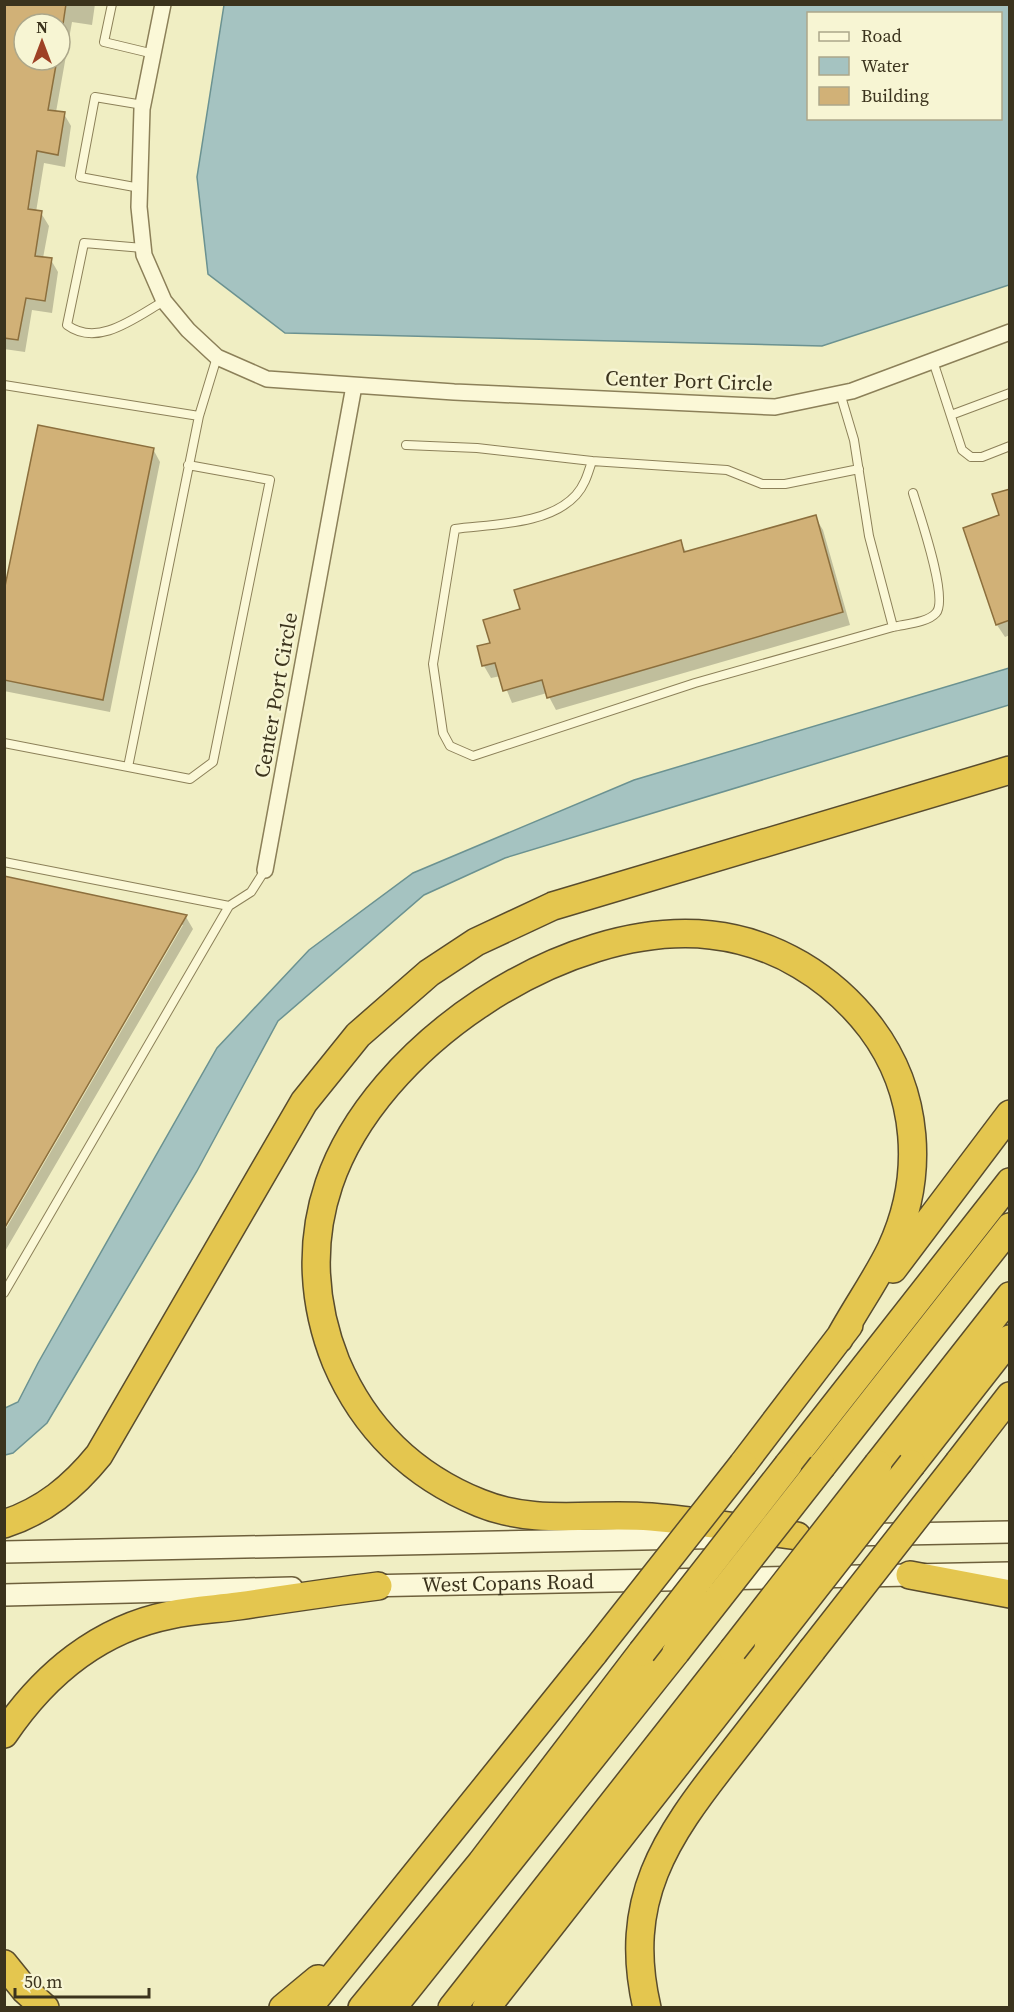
<svg xmlns="http://www.w3.org/2000/svg" width="1014" height="2012" font-family="'Source Serif 4',serif">
<style>
.water{fill:#a5c3c1;stroke:#6b9291;stroke-width:1.5;fill-rule:evenodd}
.shadow{fill:#0003;fill-rule:evenodd}
.building{fill:#d1b177;stroke:#8c6f3d;stroke-width:1.5}
.lines{fill:none;stroke-linecap:round;stroke-linejoin:round}
.lane-casing{stroke:#8c8059;stroke-width:10}
.street-casing{stroke:#8c8059;stroke-width:18}
.secondary-casing{stroke:#6e603c;stroke-width:24}
.highway-casing{stroke:#594c2d;stroke-width:30}
.lane{stroke:#fbf8d7;stroke-width:8}
.street{stroke:#fbf8d7;stroke-width:15}
.secondary{stroke:#fbf8d7;stroke-width:21}
.highway{stroke:#e4c64f;stroke-width:27}
.highway-bridge-casing{stroke:#594c2d;stroke-width:30;stroke-linecap:butt}
.highway-bridge{stroke:#e4c64f;stroke-width:27}
.labels{text-anchor:middle;stroke-width:5;stroke-linejoin:round;paint-order:stroke}
.street-label{font-size:21px;fill:#3b331d;stroke:#f7f5d3}
</style>
<rect width="100%" height="100%" fill="#f0eec3"/>
<path class="water" d="M 224,5 L 1009,5 L 1009,285 L 822,346 L 285,333 L 208,274 L 197,177 ZM 808,14 L 1000,14 L 1000,118 L 808,118 Z
M 1009,668 L 1009,705 L 505,858 L 424,895 L 278,1021 L 197,1171 L 47,1423 L 13,1453 L 5,1455 L 5,1408 L 18,1402 L 38,1363 L 217,1048 L 309,950 L 413,873 L 634,780 Z"/>
<path class="shadow" d="M 4,4 L 95,4 L 92,25 L 72,22 L 56,112 L 64,114 L 71,126 L 65,167 L 44,163 L 36,212 L 41,213 L 49,226 L 43,258 L 51,260 L 58,272 L 52,313 L 32,310 L 25,352 L 4,349 ZM 24,24 L 60,24 L 60,60 L 24,60 Z
M 153,449 L 160,462 L 110,712 L 4,691 L 4,598 Z
M 1010,490 L 1010,635 L 1005,637 L 997,625 L 965,528 L 1001,515 Z
M 815,517 L 823,530 L 850,625 L 556,710 L 547,693 L 512,703 L 501,676 L 491,678 L 484,666 L 491,644 L 522,610 L 680,542 L 687,553 Z
M 4,877 L 186,917 L 193,929 L 4,1253 L 4,1232 L 183,925 Z"/>
<path class="building" d="M 4,4 L 66,4 L 63,24 L 24,24 L 24,60 L 56,65 L 48,110 L 65,112 L 58,155 L 37,151 L 28,209 L 42,211 L 35,256 L 52,258 L 45,301 L 26,298 L 18,340 L 4,338 Z
M 38,425 L 154,448 L 103,700 L 4,680 L 4,591 Z
M 1010,489 L 1010,620 L 996,625 L 963,528 L 999,515 L 992,494 Z
M 816,515 L 843,612 L 547,698 L 542,680 L 503,691 L 495,663 L 482,666 L 477,646 L 490,643 L 483,620 L 520,609 L 514,590 L 681,540 L 684,552 Z
M 4,876 L 187,915 L 4,1229 Z"/>
<g class="lines">
<g class="lane-casing">
<path id="lane" d="M 112,4 L 104,42 L 154,54
M 140,188 L 80,177 L 95,97 L 143,105
M 143,248 L 84,243 L 67,325 C 98,348 136,317 164,301
M 933,361 L 962,450 L 971,457 L 982,457 L 1010,446
M 4,385 L 199,416 L 217,357
M 951,415 L 1010,393
M 406,445 L 477,448 L 592,461 C 588,473 585,485 576,495 C 549,525 492,524 455,529 L 433,664 L 443,733 L 450,746 L 473,756 L 695,683 L 893,627 L 869,536 L 854,440 L 840,393
M 592,461 L 727,470 L 762,484 L 785,484 L 859,469
M 893,627 C 905,624 927,623 936,613 C 949,599 919,513 913,493
M 4,743 L 190,779 L 213,762 L 270,480 L 188,465
M 128,767 L 199,416
M 4,862 L 229,906
M 4,1293 L 229,906 L 251,892 L 265,870"/>
</g>
<g class="street-casing">
<path id="street" d="M 163,4 L 142,109 L 139,207 L 144,255 L 164,301 L 188,330 L 217,357 L 267,379 L 454,392 L 775,407 L 852,391 L 1010,332
M 265,870 L 354,386"/>
</g>
<g class="secondary-casing">
<g id="secondary">
<path d="M 845,1535 L 1010,1532"/>
<path d="M 4,1552 L 739,1537"/>
<path id="s1" d="M 362,1586 L 1010,1573"/>
<path d="M 4,1595 L 292,1588"/>
</g>
</g>
<g class="highway-casing">
<path id="highway" d="M 893,1269 L 1010,1114
M 959,1462 L 1010,1396
M 743,1464 L 849,1325
M 878,1464 L 1010,1296
M 912,1464 L 1010,1339
M 788,1465 L 1010,1182
M 822,1466 L 1010,1227
M 4,1524 C 44,1511 73,1487 99,1455 L 304,1102 L 358,1035 L 429,973 L 476,942 L 553,906 L 1010,770
M 797,1536 C 749,1529 700,1521 651,1517 C 593,1512 536,1526 480,1503 C 413,1476 364,1428 336,1362 C 313,1305 309,1243 329,1184 C 375,1047 565,919 711,935 C 775,942 832,977 871,1028 C 919,1092 925,1176 891,1249 C 876,1280 855,1309 839,1339
M 910,1575 L 1010,1594
M 4,1734 C 44,1675 99,1629 170,1615 C 193,1610 216,1609 238,1606 C 285,1599 332,1592 378,1586
M 4,1964 L 25,1990 L 45,2008
M 283,2008 L 318,1979
M 308,2008 L 594,1653
M 362,2008 L 481,1863 L 642,1652
M 392,2008 L 676,1652
M 452,2008 L 733,1650
M 486,2008 L 768,1648
M 647,2008 C 622,1900 665,1838 728,1758 C 756,1722 784,1686 812,1650"/>
</g>
<use href="#lane" class="lane"/>
<use href="#street" class="street"/>
<use href="#secondary" class="secondary"/>
<use href="#highway" class="highway"/>
<g class="highway-bridge-casing">
<path id="highway-bridge" d="M 768,1648 L 912,1464
M 733,1650 L 878,1464
M 812,1650 L 959,1462
M 642,1652 L 788,1465
M 676,1652 L 822,1466
M 594,1653 L 743,1464"/>
</g>
<use href="#highway-bridge" class="highway-bridge"/>
</g>
<g class="labels">
<g class="street-label">
<text transform="translate(689 381) rotate(2)" y="7">Center Port Circle</text>
<text transform="translate(276 695) rotate(-80)" y="7">Center Port Circle</text>
<text dy="7" stroke="none"><textPath href="#s1" startOffset="146">West Copans Road</textPath></text>
</g>
</g>
<rect width="1014" height="2012" fill="none" stroke="#3b331d" stroke-width="12"/>
<rect x="807" y="12" width="195" height="108" fill="#f7f5d3" stroke="#aca78a" stroke-width="1.5"/>
<rect x="819" y="32" width="30" height="9" fill="#fbf8d7" stroke="#aca78a" stroke-width="1.5"/>
<text x="861" y="42" font-size="18" fill="#3b331d">Road</text>
<rect x="819" y="57" width="30" height="18" fill="#a5c3c1" stroke="#aca78a" stroke-width="1.5"/>
<text x="861" y="72" font-size="18" fill="#3b331d">Water</text>
<rect x="819" y="87" width="30" height="18" fill="#d1b177" stroke="#aca78a" stroke-width="1.5"/>
<text x="861" y="102" font-size="18" fill="#3b331d">Building</text>
<g transform="translate(42 42)"><circle r="28" fill="#f7f5d3" stroke="#aca78a" stroke-width="1.5"/>
<path d="M0-4.5L10 22L0 15L-10 22Z" fill="#9e4125"/>
<text y="-9" font-size="16" font-weight="bold" text-anchor="middle" fill="#3b331d">N</text>
</g>
<path d="M15 1988v9h134v-9" fill="none" stroke="#3b331d" stroke-width="3"/>
<text x="24" y="1988" font-size="18" fill="#3b331d" stroke="#f7f5d3" stroke-width="4.5" paint-order="stroke">50 m</text>
</svg>
